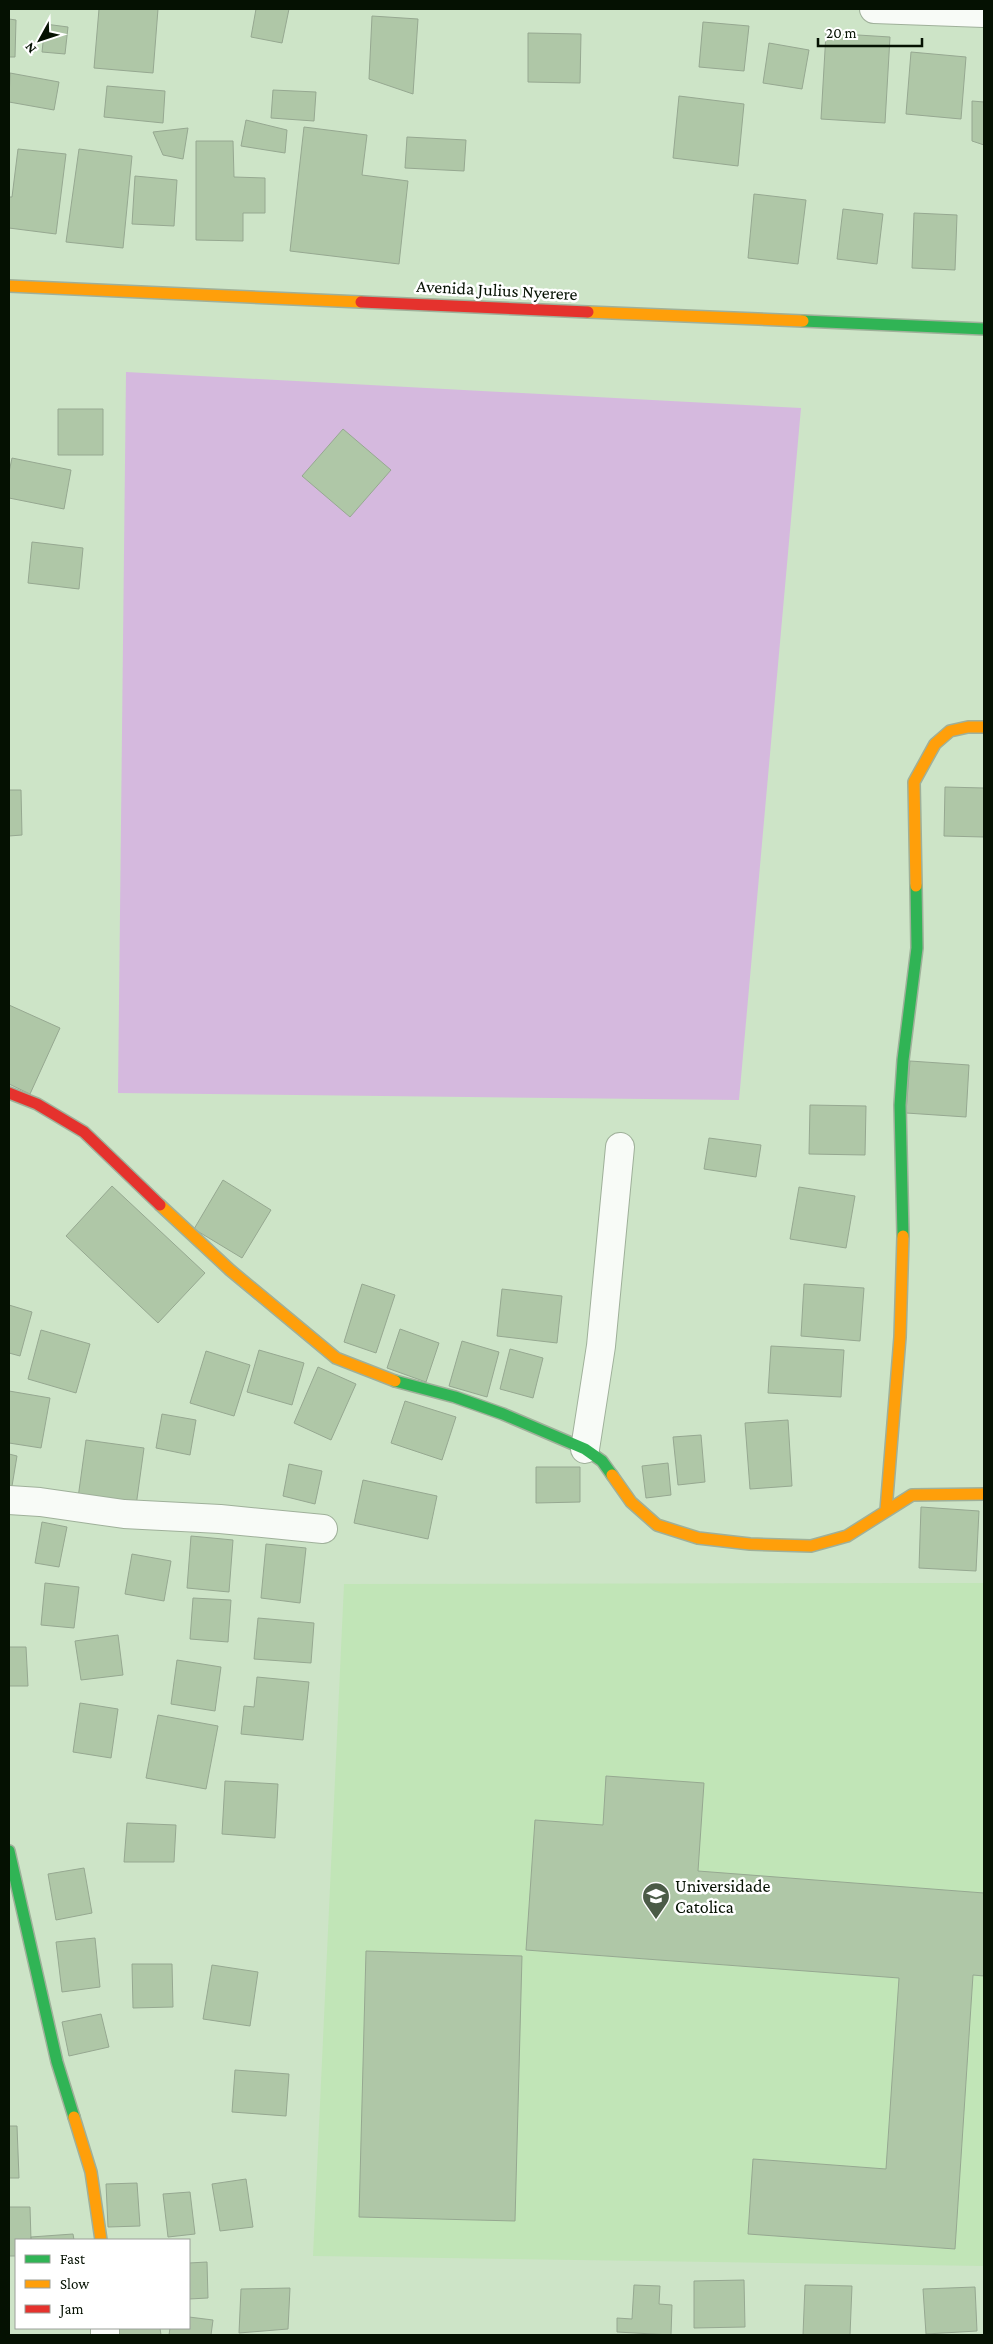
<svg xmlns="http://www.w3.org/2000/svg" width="993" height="2344" font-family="'Crimson Pro',serif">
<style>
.built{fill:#c1e5b7}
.green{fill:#d5b9de}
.building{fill:#afc7a7;stroke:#96a891}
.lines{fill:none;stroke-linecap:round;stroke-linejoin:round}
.street-casing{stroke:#9fb09a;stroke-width:30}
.fast-casing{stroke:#9fb09a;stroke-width:14}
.slow-casing{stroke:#9fb09a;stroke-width:14}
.jam-casing{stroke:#9fb09a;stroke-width:14}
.street{stroke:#f8fbf7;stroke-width:28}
.fast{stroke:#30b455;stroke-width:11}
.slow{stroke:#ff9f0a;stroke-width:11}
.jam{stroke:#e5322d;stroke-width:11}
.labels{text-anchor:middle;stroke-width:5;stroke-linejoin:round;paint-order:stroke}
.street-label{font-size:18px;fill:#051102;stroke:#fff}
.poi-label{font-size:18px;fill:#051102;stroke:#fff;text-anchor:start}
</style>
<rect width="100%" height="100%" fill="#cde4c7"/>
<path class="built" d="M 984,1583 L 984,2266 L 313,2256 L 344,1584 Z"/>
<path class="green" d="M 126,372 L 801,408 L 739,1100 L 118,1093 Z"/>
<path class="building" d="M 99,9 L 158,9 L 153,73 L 94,68 Z
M 256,9 L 289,9 L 282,43 L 251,37 Z
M 372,16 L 418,19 L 413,94 L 369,79 Z
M 9,19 L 16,20 L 15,57 L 9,57 Z
M 703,22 L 749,26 L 744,71 L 699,67 Z
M 45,24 L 68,27 L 65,54 L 42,52 Z
M 528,33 L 581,34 L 580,83 L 528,82 Z
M 826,33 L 890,37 L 885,123 L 821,119 Z
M 769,43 L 809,50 L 802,89 L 763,83 Z
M 911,52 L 966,57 L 961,119 L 906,114 Z
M 10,73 L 59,82 L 54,110 L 9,102 Z
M 107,86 L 165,91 L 163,123 L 104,117 Z
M 273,90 L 316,92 L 314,121 L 271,118 Z
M 679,96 L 744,104 L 738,166 L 673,158 Z
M 972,101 L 984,102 L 984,145 L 972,141 Z
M 246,120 L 287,130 L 285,153 L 241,146 Z
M 304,127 L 367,135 L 362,175 L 408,181 L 399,264 L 290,251 Z
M 188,128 L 183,159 L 163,155 L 153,132 Z
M 407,137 L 466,140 L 464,171 L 405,168 Z
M 196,141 L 233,141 L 234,177 L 265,178 L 265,213 L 243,213 L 243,241 L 196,240 Z
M 18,149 L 66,154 L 56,234 L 9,228 L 9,197 L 12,197 Z
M 79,149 L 132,156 L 123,248 L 66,242 Z
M 135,176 L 177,180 L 174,226 L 132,224 Z
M 754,194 L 806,200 L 798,264 L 748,258 Z
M 843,209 L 883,214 L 877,264 L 837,259 Z
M 914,213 L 957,215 L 955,270 L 912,268 Z
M 58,409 L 103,409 L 103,455 L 58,455 Z
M 343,429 L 391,470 L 350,517 L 302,476 Z
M 12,458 L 71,470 L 64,509 L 9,498 L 9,472 Z
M 32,542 L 83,548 L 79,589 L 28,583 Z
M 945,787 L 984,788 L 984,837 L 944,836 Z
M 9,790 L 21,790 L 22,835 L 9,836 Z
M 9,1005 L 60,1028 L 30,1094 L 9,1084 Z
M 910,1061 L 969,1065 L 966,1117 L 906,1113 Z
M 810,1105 L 866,1106 L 865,1155 L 809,1154 Z
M 709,1138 L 761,1145 L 756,1177 L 704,1169 Z
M 223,1180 L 271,1210 L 242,1258 L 194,1229 Z
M 112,1186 L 205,1273 L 158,1323 L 66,1236 Z
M 799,1187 L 855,1196 L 846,1248 L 790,1239 Z
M 362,1284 L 395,1295 L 376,1353 L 344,1342 Z
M 804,1284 L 864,1288 L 860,1341 L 801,1336 Z
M 502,1289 L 562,1296 L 557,1343 L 497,1336 Z
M 9,1305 L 32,1312 L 20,1356 L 9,1353 Z
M 400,1329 L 439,1343 L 426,1382 L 387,1368 Z
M 41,1330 L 90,1344 L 76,1393 L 28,1379 Z
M 462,1341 L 499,1352 L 487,1397 L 449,1386 Z
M 771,1346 L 844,1350 L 841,1397 L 768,1393 Z
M 510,1349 L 543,1358 L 533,1398 L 500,1389 Z
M 259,1350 L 304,1363 L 292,1405 L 247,1392 Z
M 206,1351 L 250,1365 L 234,1416 L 190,1403 Z
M 318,1367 L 356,1384 L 331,1440 L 294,1423 Z
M 9,1391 L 50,1398 L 41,1448 L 9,1443 Z
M 405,1401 L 456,1417 L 442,1460 L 391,1443 Z
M 162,1414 L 196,1420 L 190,1455 L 156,1448 Z
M 788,1420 L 792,1486 L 750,1489 L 745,1423 Z
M 701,1435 L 705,1482 L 678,1485 L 673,1437 Z
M 86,1440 L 144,1448 L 136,1506 L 78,1498 Z
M 9,1454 L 17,1456 L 12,1486 L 9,1486 Z
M 668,1463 L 671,1495 L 646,1498 L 642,1466 Z
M 289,1464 L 322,1471 L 315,1504 L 283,1496 Z
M 536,1467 L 580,1467 L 580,1502 L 536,1503 Z
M 363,1480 L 437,1496 L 428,1539 L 354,1523 Z
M 921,1507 L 979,1511 L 976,1571 L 919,1568 Z
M 42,1522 L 67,1527 L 59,1567 L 35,1563 Z
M 191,1536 L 233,1540 L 229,1592 L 187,1588 Z
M 266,1544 L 306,1548 L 300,1603 L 261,1598 Z
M 132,1554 L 171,1561 L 164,1601 L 125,1594 Z
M 45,1583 L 79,1587 L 74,1628 L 41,1625 Z
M 193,1598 L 231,1600 L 228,1642 L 190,1639 Z
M 258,1618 L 314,1623 L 311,1663 L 254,1659 Z
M 118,1635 L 123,1675 L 81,1680 L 75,1641 Z
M 9,1647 L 26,1647 L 28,1686 L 9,1686 Z
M 177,1660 L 221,1667 L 215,1711 L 171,1704 Z
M 257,1677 L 309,1682 L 303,1740 L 241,1734 L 244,1706 L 254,1707 Z
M 80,1703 L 118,1709 L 111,1758 L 73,1752 Z
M 158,1715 L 218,1726 L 206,1789 L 146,1778 Z
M 606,1776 L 704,1783 L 698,1871 L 984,1893 L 984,1976 L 973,1975 L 955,2249 L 748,2234 L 753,2159 L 886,2169 L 899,1978 L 526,1950 L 535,1820 L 603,1825 Z
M 225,1781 L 278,1784 L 275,1838 L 222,1834 Z
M 127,1823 L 176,1825 L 174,1862 L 124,1862 Z
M 84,1868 L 92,1913 L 56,1920 L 48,1874 Z
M 95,1938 L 100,1987 L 62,1992 L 56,1942 Z
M 366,1951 L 522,1956 L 515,2221 L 359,2217 Z
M 132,1964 L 172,1964 L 173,2007 L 133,2008 Z
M 212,1965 L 258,1972 L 250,2026 L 203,2019 Z
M 101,2014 L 109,2047 L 69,2056 L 62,2022 Z
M 235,2070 L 289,2074 L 286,2116 L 232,2112 Z
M 9,2126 L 17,2126 L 19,2178 L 9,2178 Z
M 246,2179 L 253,2227 L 220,2231 L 212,2184 Z
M 137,2183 L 140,2226 L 108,2227 L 106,2184 Z
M 190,2192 L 195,2234 L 168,2237 L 163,2194 Z
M 9,2207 L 30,2207 L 31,2240 L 16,2240 L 16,2256 L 9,2256 Z
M 73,2234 L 74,2240 L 31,2240 L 31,2237 Z
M 207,2262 L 208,2298 L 189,2299 L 189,2263 Z
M 744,2280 L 745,2327 L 694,2328 L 694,2281 Z
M 634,2285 L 660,2286 L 659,2304 L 672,2305 L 671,2335 L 617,2332 L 617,2318 L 632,2319 Z
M 805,2285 L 852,2286 L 850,2335 L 803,2335 Z
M 975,2287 L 977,2331 L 926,2334 L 923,2289 Z
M 290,2288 L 288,2329 L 239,2333 L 241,2289 Z
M 189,2317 L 213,2320 L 211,2335 L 169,2335 L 170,2328 L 189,2328 Z
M 118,2328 L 160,2328 L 161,2335 L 118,2335 Z"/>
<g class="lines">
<g class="street-casing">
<path id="street" d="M 874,9 L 984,13
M 585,1449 L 601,1346 L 620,1147
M 9,1500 L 40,1502 L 124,1514 L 220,1519 L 323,1529
M 105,2335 L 105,2328"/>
</g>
<g class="fast-casing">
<path id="fast" d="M 803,321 L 984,329
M 903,1236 L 900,1105 L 903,1060 L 917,948 L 916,886
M 395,1381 L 455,1397 L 503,1414 L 585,1449 L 602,1461 L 612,1475
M 9,1851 L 57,2062 L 74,2117"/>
</g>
<g class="slow-casing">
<path id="slow" d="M 9,286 L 361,302
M 588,312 L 803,321
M 916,886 L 914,782 L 935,744 L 950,731 L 968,727 L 984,727
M 160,1205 L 230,1270 L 336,1358 L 395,1381
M 612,1475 L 631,1502 L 657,1525 L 698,1538 L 750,1544 L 811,1546 L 847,1536 L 912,1495 L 984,1494
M 886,1510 L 900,1337 L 903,1236
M 74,2117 L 91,2172 L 101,2240"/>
</g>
<g class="jam-casing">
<path id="jam" d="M 361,302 L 588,312
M 9,1093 L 37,1104 L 84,1132 L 160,1205"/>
</g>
<use href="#street" class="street"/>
<use href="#fast" class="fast"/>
<use href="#slow" class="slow"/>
<use href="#jam" class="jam"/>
</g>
<defs>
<g id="school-pin" transform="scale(1.4375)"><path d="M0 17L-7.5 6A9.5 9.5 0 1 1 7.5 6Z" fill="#4b5b47" stroke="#fff"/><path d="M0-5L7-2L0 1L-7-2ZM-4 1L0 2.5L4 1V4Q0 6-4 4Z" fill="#fff"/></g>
</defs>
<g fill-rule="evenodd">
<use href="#school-pin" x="656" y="1896"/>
</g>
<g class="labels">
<g class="street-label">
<text transform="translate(497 290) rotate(3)" y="6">Avenida Julius Nyerere</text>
</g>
<g class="poi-label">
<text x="675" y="1892">Universidade<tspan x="675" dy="21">Catolica</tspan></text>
</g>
</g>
<rect width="993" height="2344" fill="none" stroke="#051102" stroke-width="20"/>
<rect x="15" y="2239" width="175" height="90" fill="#ffffff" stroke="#9ba09a"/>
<rect x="25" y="2255" width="25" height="8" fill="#30b455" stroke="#9ba09a"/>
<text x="60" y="2264" font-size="15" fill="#051102">Fast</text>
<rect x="25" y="2280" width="25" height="8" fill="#ff9f0a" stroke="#9ba09a"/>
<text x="60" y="2289" font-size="15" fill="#051102">Slow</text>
<rect x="25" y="2305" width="25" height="8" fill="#e5322d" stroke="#9ba09a"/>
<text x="60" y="2314" font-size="15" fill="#051102">Jam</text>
<g transform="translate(40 40) rotate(230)" stroke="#ffffff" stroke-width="4" paint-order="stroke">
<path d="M0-4L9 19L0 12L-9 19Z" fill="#051102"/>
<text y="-8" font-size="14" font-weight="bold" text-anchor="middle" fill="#051102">N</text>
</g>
<path d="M818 38v8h104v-8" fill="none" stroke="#051102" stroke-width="2.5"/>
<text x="826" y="38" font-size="15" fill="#051102" stroke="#ffffff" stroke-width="4" paint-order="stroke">20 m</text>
</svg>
